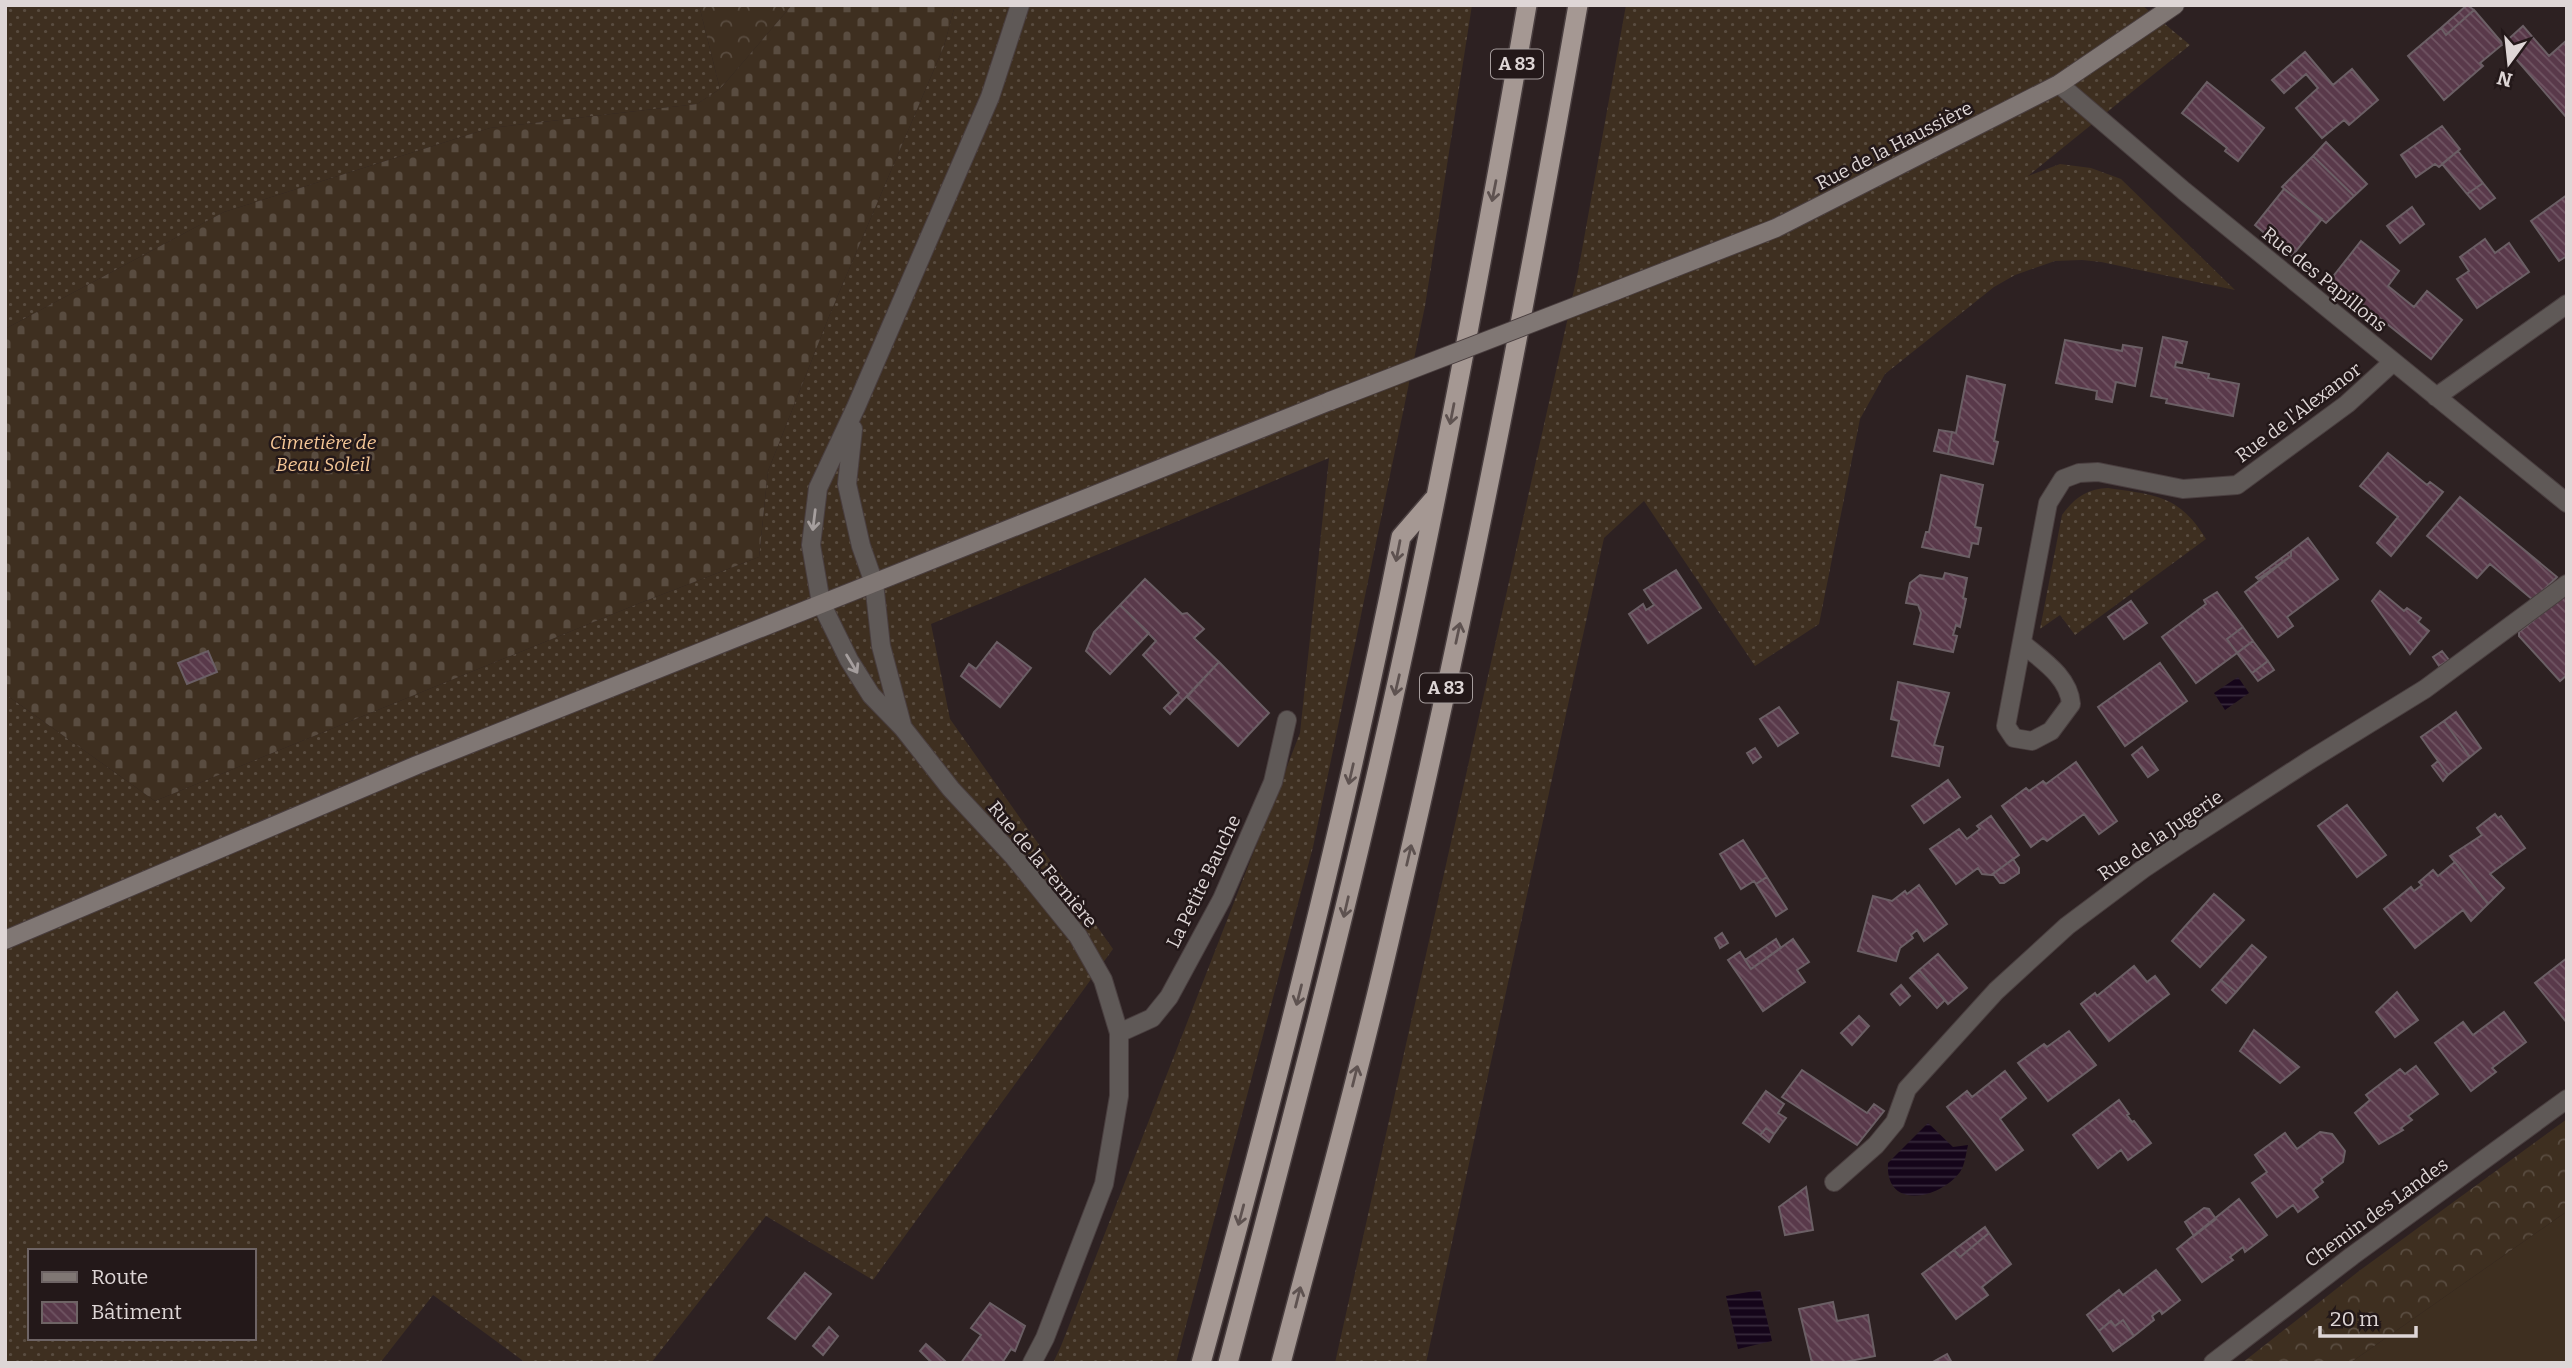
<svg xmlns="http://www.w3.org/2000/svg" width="2572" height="1368" font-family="Bitter,serif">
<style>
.grass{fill:url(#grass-dots);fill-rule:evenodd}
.forest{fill:url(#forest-crowns)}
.cemetery{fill:url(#cemetery-stones)}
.pitch{fill:#3e2f20}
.water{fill:url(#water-rules)}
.building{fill:url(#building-back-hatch);stroke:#6b5f65;stroke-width:2}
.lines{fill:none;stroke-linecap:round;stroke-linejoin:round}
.minor-casing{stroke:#493e3f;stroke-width:20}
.tertiary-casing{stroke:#493e3f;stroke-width:20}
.secondary-casing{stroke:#493e3f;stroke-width:20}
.trunk-casing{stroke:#493e3f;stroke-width:22}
.minor{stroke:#5f5957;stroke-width:18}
.tertiary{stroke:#5f5957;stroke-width:18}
.secondary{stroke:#807774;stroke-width:18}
.trunk{stroke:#a59893;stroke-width:19}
.secondary-bridge-casing{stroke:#493e3f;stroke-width:20;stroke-linecap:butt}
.secondary-bridge{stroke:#807774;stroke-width:18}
.oneway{stroke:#5e5250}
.oneway2{stroke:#a59e9d}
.labels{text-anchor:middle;stroke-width:5;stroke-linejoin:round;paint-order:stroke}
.shield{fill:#231819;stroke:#a69d9d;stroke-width:2}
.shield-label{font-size:18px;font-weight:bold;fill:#ded6d6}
.street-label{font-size:19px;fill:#ded6d6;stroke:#231819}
.park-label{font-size:19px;font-style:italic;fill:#f5c797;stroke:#231819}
</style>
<defs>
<pattern id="grass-dots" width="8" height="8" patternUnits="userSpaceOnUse" patternTransform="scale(1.75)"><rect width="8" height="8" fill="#3e2f20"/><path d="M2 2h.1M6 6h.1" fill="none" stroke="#594c40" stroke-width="1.8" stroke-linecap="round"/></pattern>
<pattern id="forest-crowns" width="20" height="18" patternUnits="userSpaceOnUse" patternTransform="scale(1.75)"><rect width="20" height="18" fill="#3e2f20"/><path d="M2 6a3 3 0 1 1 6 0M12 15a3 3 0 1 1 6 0" fill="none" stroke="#594c40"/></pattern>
<pattern id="cemetery-stones" width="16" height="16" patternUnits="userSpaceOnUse" patternTransform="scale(1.75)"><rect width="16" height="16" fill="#3e2f20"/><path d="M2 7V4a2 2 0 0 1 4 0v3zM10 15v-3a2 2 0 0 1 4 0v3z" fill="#594c40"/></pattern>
<pattern id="water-rules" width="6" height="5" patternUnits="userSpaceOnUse" patternTransform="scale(1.75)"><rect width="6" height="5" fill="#15051a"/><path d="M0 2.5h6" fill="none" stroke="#37293b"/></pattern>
<pattern id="building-back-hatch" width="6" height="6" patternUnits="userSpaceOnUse" patternTransform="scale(1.75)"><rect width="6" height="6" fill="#59394a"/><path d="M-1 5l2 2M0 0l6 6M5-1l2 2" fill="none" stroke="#705563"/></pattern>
</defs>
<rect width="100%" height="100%" fill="#2d2122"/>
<path class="grass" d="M 5,5 L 696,5 L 700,9 L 720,89 L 697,104 L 490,128 L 224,212 L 5,329 Z
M 955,5 L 1472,5 L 1425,306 L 1313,847 L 1176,1363 L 1053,1363 L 1061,1346 L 1300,733 L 1329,458 L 931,624 L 950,719 L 1113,949 L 873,1280 L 766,1216 L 651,1363 L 526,1363 L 433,1295 L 380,1363 L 5,1363 L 5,694 L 155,801 L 640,603 L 759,557 L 768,471 L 830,314 L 944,46 ZM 30,1251 L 254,1251 L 254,1338 L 30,1338 Z
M 1626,5 L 2142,5 L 2190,45 L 2028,176 L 2060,164 L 2091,168 L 2121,179 L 2235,290 L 2101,262 L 2082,260 L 2055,261 L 2015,275 L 1994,287 L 1885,374 L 1860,419 L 1819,624 L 1755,666 L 1644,501 L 1604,538 L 1426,1363 L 1335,1363 L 1578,272 Z
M 2108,488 C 2156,495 2179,495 2206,539 L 2075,635 L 2060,615 L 2040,629 L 2062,515 C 2075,497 2087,489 2108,488 Z"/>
<path class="forest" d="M 696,5 L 792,5 L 720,89 L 700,9 Z
M 2567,1119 L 2566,1212 L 2350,1363 L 2242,1363 L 2359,1271 Z"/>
<path class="cemetery" d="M 792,5 L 955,5 L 944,46 L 830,314 L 768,471 L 759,557 L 640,603 L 155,801 L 5,694 L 5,329 L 224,212 L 490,128 L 697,104 L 720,89 Z"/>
<path class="pitch" d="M 2566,1212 L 2567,1363 L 2350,1363 Z"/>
<path class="water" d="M 2238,677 L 2249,693 L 2225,710 L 2214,693 Z
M 1928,1123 L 1953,1147 L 1968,1145 C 1966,1153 1965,1165 1960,1172 C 1940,1199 1885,1211 1888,1163 Z
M 1760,1290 L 1772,1341 L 1738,1349 L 1726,1296 Z"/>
<path class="building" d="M 2467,5 L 2474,10 L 2446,35 L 2441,28 Z
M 2474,10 L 2503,44 L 2480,63 L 2483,66 L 2444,100 L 2408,56 L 2441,28 L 2446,35 Z
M 2523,26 L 2549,56 L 2567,40 L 2567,118 L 2503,44 Z
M 2305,52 L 2333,85 L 2352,69 L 2378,100 L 2349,125 L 2344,120 L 2322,138 L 2296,108 L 2318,88 L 2306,74 L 2284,93 L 2272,80 Z
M 2207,82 L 2264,128 L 2238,161 L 2225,151 L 2227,148 L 2182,113 Z
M 2442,126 L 2460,149 L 2439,167 L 2435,164 L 2416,177 L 2401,155 Z
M 2326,142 L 2367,184 L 2354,196 L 2313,156 Z
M 2458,151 L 2483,183 L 2467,194 L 2442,164 Z
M 2313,156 L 2354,196 L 2326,223 L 2282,187 Z
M 2483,183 L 2495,198 L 2480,209 L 2467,194 Z
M 2284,189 L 2322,219 L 2292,256 L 2255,225 Z
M 2567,195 L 2567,256 L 2559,261 L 2531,221 Z
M 2412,207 L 2424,224 L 2400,243 L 2387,226 Z
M 2485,239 L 2495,253 L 2509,243 L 2529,272 L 2477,308 L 2457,279 L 2469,271 L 2460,257 Z
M 2361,241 L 2399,271 L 2388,286 L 2414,307 L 2427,291 L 2462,320 L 2431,359 L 2331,279 Z
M 2163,337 L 2187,342 L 2182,363 L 2176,362 L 2175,367 L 2209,374 L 2208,378 L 2239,384 L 2233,416 L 2166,403 L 2167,399 L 2151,396 Z
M 2065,340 L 2122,351 L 2123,345 L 2142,348 L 2135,386 L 2116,382 L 2112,402 L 2096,399 L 2097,391 L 2056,383 Z
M 1967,376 L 2005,385 L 1994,441 L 1998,442 L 1993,464 L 1948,454 L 1952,432 L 1956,433 Z
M 1939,430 L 1952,432 L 1948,454 L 1934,451 Z
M 2388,453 L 2427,485 L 2430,482 L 2443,492 L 2391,556 L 2377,543 L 2398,517 L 2360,486 Z
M 1941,475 L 1983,485 L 1975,527 L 1981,528 L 1978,544 L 1972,543 L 1969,557 L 1922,547 L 1926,532 L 1929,532 Z
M 2460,497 L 2557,577 L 2533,600 L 2490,564 L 2477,578 L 2427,536 Z
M 2308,538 L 2338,579 L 2287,617 L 2293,626 L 2278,637 L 2245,592 L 2291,556 L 2291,551 Z
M 2291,551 L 2291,556 L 2258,579 L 2256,577 Z
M 1676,570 L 1701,608 L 1648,643 L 1629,614 L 1643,604 L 1646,610 L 1654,605 L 1644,590 Z
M 1945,573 L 1967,578 L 1963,598 L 1966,599 L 1960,627 L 1956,625 L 1953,635 L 1957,636 L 1953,652 L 1914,644 L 1921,613 L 1918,605 L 1906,603 L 1910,583 L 1920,575 L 1943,579 Z
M 1145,579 L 1182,614 L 1187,613 L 1204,629 L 1194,638 L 1219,662 L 1170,714 L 1164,708 L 1179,693 L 1143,655 L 1156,641 L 1120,605 Z
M 2380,591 L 2404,611 L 2407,608 L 2421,618 L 2418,622 L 2429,631 L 2410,654 L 2372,601 Z
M 2217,592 L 2243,627 L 2227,639 L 2237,653 L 2196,683 L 2162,637 L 2206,604 L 2204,600 Z
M 2566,594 L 2567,675 L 2560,681 L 2519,636 L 2519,632 Z
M 2131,601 L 2147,623 L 2124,639 L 2108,617 Z
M 1120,605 L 1149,633 L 1110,674 L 1086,651 L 1094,632 Z
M 2243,627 L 2253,641 L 2237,653 L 2227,639 Z
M 2253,641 L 2268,661 L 2252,673 L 2237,653 Z
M 997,642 L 1031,668 L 1000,707 L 961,676 L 969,664 L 976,669 Z
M 208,651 L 217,672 L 187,684 L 178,663 Z
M 2442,651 L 2449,660 L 2439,666 L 2433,657 Z
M 2268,661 L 2274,670 L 2258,681 L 2252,673 Z
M 1219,662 L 1269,713 L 1238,746 L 1187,697 Z
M 2160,663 L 2187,701 L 2125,746 L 2098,707 Z
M 1898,682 L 1949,693 L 1934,745 L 1943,747 L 1939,766 L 1892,756 L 1899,721 L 1891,719 Z
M 1779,707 L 1798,733 L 1778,746 L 1760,719 Z
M 2456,712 L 2481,748 L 2470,757 L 2444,721 Z
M 2444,721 L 2470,757 L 2448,775 L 2421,737 Z
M 2142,747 L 2158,770 L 2148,777 L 2132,755 Z
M 1755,748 L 1761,757 L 1753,763 L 1747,753 Z
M 2438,761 L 2448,775 L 2443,781 L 2432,766 Z
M 2076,762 L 2117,821 L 2099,834 L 2084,814 L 2047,841 L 2043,838 L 2031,847 L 2002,806 L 2026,788 L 2029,791 L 2043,781 L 2046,784 Z
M 1948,780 L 1960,797 L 1924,823 L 1912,806 Z
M 2347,805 L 2386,855 L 2357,877 L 2318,826 Z
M 2495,814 L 2498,818 L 2501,816 L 2525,848 L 2490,874 L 2504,888 L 2488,904 L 2450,856 L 2482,835 L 2477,828 Z
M 1991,816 L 2019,855 L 1991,875 L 1982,874 L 1978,868 L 1956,884 L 1930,849 L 1959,829 L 1967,839 L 1980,829 L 1977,826 Z
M 1743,840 L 1767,877 L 1756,884 L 1754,881 L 1741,889 L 1720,854 Z
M 2013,859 L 2019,868 L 2019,873 L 2004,883 L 2000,883 L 1993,874 Z
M 2455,862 L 2488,904 L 2471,921 L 2463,910 L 2415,948 L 2384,909 L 2411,887 L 2414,891 L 2422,885 L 2419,882 L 2433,870 L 2438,876 Z
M 1767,877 L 1787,909 L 1776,916 L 1756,884 Z
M 1919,885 L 1947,924 L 1924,941 L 1917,930 L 1911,935 L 1913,938 L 1900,948 L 1896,961 L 1858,951 L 1873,896 L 1892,901 L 1905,891 L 1907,894 Z
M 2214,894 L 2244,920 L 2200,967 L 2172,941 Z
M 1722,933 L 1728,943 L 1720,948 L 1715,938 Z
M 1776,939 L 1781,948 L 1751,969 L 1745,960 Z
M 1793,939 L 1809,962 L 1797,970 L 1805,982 L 1763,1011 L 1728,960 L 1740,952 L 1751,969 Z
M 2252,945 L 2266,957 L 2236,992 L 2221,980 Z
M 1938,954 L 1967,988 L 1948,1004 L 1919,970 Z
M 2567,958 L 2567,1023 L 2535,983 Z
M 2134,966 L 2147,982 L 2155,976 L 2169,994 L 2109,1041 L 2081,1004 L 2095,993 L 2097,996 Z
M 1919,970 L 1945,1000 L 1937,1008 L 1910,978 Z
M 2221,980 L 2236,992 L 2226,1003 L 2212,990 Z
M 1901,985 L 1910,996 L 1900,1005 L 1891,994 Z
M 2397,992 L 2418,1020 L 2395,1037 L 2376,1012 Z
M 2504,1012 L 2526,1042 L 2492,1068 L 2496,1072 L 2471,1091 L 2435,1043 L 2463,1022 L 2473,1035 Z
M 1859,1016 L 1869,1026 L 1852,1045 L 1841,1033 Z
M 2254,1030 L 2299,1067 L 2280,1083 L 2240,1051 Z
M 2069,1031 L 2096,1065 L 2048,1101 L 2018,1063 L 2044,1044 L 2047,1047 Z
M 2416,1066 L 2438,1094 L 2408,1116 L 2412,1120 L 2401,1128 L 2403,1130 L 2379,1144 L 2355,1113 L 2370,1100 L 2366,1095 L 2400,1069 L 2405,1074 Z
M 1802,1070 L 1867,1113 L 1874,1104 L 1884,1111 L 1857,1145 L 1782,1097 Z
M 2005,1071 L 2026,1098 L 2000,1119 L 2023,1150 L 1996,1170 L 1947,1107 L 1967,1091 L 1972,1097 Z
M 1766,1091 L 1784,1104 L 1778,1113 L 1786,1118 L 1774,1134 L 1766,1128 L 1760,1135 L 1743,1123 Z
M 2119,1100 L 2129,1114 L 2127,1115 L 2132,1122 L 2134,1121 L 2151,1143 L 2128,1160 L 2121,1150 L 2098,1168 L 2073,1135 Z
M 1766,1128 L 1774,1134 L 1769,1142 L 1760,1135 Z
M 2320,1132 L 2332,1134 L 2345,1151 L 2343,1162 L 2321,1179 L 2323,1182 L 2313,1190 L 2318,1197 L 2298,1212 L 2293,1205 L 2277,1217 L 2252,1183 L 2267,1172 L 2255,1155 L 2285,1133 L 2297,1149 Z
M 1806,1187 L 1813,1230 L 1785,1235 L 1779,1207 Z
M 2239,1199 L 2267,1235 L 2245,1252 L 2243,1247 L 2230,1257 L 2233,1260 L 2202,1282 L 2177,1249 Z
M 2204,1208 L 2209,1209 L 2216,1219 L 2194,1236 L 2185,1222 Z
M 1985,1227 L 1989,1233 L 1960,1257 L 1954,1250 Z
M 1989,1233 L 2011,1264 L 1982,1287 L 1988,1295 L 1956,1319 L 1922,1274 L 1954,1250 L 1960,1257 Z
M 2156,1270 L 2180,1300 L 2162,1314 L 2160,1310 L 2152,1316 L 2154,1320 L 2134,1336 L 2123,1320 L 2115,1326 L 2111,1321 L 2099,1331 L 2087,1315 L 2119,1290 L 2123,1295 Z
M 805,1273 L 831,1294 L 795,1339 L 768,1318 Z
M 1833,1302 L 1837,1321 L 1868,1315 L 1875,1356 L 1840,1363 L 1812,1363 L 1799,1309 Z
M 990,1303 L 1025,1326 L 1015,1351 L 1011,1349 L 1002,1363 L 961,1363 L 981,1335 L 971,1328 Z
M 2123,1320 L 2134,1336 L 2113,1351 L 2099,1331 L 2111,1321 L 2115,1326 Z
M 829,1327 L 838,1336 L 823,1355 L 813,1346 Z
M 926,1344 L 945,1361 L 947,1363 L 932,1363 L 920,1351 Z
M 1947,1354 L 1952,1363 L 1931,1363 Z"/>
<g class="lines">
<g class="minor-casing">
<path id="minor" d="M 2059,84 L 2184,191 L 2567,503
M 2436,397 L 2567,304
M 874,583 L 881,646 L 902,725
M 821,603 L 849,660 L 871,695 L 903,728 L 951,789 L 1014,857 L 1078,936 L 1103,980 L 1119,1033 L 1119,1096 L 1104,1184 L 1045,1338 L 1032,1363
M 2023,644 C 2042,660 2069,677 2071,704 L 2051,731 L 2032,741 L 2014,738 L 2006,726 L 2048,503 L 2063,479 L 2079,473 L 2098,472 L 2183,489 L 2237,485 L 2347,404 L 2393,362
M 1119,1033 L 1152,1018 L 1169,997 L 1222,899 L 1273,782 L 1287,720
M 1834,1182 L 1876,1145 L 1895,1122 L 1907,1089 L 1996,991 L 2067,926 L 2143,869 L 2182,843 L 2310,760 L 2425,689 L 2567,584
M 2213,1363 L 2352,1256 L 2567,1099"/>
</g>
<g class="tertiary-casing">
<path id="tertiary" d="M 853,429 L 847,484 L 861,546 L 874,583
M 821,603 L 811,545 L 818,488 L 856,407 L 990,97 L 1020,5"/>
</g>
<g class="secondary-casing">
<path id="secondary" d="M 1615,291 L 1776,228 L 2059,84 L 2175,5
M 5,940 L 417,765 L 1330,401"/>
</g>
<g class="trunk-casing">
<path id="trunk" d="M 1201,1363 C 1276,1089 1346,815 1401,537 L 1433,500
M 1228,1363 C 1288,1135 1348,908 1398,678 C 1447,455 1488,230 1527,5
M 1281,1363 C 1320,1214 1361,1066 1395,916 C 1466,615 1525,310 1578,5"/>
</g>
<use href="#minor" class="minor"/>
<use href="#tertiary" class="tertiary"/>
<use href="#secondary" class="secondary"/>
<use href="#trunk" class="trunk"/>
<g class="secondary-bridge-casing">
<path id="secondary-bridge" d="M 1330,401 L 1615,291"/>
</g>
<use href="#secondary-bridge" class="secondary-bridge"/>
</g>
<defs><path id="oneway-shaft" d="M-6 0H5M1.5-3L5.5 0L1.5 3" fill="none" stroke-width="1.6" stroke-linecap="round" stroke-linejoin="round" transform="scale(1.75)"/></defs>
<g class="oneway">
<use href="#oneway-shaft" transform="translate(1494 191) rotate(101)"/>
<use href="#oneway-shaft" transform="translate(1452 414) rotate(101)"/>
<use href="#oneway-shaft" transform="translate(1398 551) rotate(101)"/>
<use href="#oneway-shaft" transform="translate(1458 633) rotate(-78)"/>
<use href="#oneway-shaft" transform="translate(1397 685) rotate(103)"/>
<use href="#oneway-shaft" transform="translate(1351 774) rotate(103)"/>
<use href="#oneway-shaft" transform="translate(1409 855) rotate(-77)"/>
<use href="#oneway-shaft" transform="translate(1346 907) rotate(103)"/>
<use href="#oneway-shaft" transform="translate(1299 995) rotate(104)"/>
<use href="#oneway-shaft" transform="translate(1355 1076) rotate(-76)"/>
<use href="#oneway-shaft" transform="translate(1241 1215) rotate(105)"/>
<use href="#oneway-shaft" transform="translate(1298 1297) rotate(-76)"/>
</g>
<g class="oneway2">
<use href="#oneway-shaft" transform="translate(814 520) rotate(97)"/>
<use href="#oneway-shaft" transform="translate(852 664) rotate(59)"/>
</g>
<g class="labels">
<g class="shield">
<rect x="1491" y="49.5" width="52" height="29" rx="5"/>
<rect x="1420" y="673.5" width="52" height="29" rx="5"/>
</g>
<g class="shield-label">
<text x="1517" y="70">A 83</text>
<text x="1446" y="694">A 83</text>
</g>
<g class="street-label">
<text transform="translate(1894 145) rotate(-27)" y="7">Rue de la Haussière</text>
<text transform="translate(2325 279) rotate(39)" y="7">Rue des Papillons</text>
<text transform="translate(2298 412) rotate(-37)" y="7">Rue de l'Alexanor</text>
<text transform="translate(2160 835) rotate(-34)" y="7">Rue de la Jugerie</text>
<text transform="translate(1043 864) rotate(50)" y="7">Rue de la Fernière</text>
<text transform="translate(1203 881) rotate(-64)" y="7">La Petite Bauche</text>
<text transform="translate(2376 1212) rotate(-36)" y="7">Chemin des Landes</text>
</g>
<g class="park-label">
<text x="323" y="449">Cimetière de<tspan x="323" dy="22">Beau Soleil</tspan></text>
</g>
</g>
<rect width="2572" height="1368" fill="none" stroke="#ded6d6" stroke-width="14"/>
<rect x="28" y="1249" width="228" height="91" fill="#231819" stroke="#6e6465" stroke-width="2"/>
<rect x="42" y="1272" width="35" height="10" fill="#807774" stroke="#6e6465" stroke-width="2"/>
<text x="91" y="1284" font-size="21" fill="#ded6d6">Route</text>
<rect x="42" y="1302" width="35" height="21" fill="url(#building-back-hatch)" stroke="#6e6465" stroke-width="2"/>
<text x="91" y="1319" font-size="21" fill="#ded6d6">Bâtiment</text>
<g transform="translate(2509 63) rotate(195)" stroke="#231819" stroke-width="5" paint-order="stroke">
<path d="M0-5L12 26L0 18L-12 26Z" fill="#ded6d6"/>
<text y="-10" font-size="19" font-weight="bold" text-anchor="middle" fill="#ded6d6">N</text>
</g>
<path d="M2320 1326v10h96v-10" fill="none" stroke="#ded6d6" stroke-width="3.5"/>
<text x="2330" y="1326" font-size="21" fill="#ded6d6" stroke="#231819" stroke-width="5" paint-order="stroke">20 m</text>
</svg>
